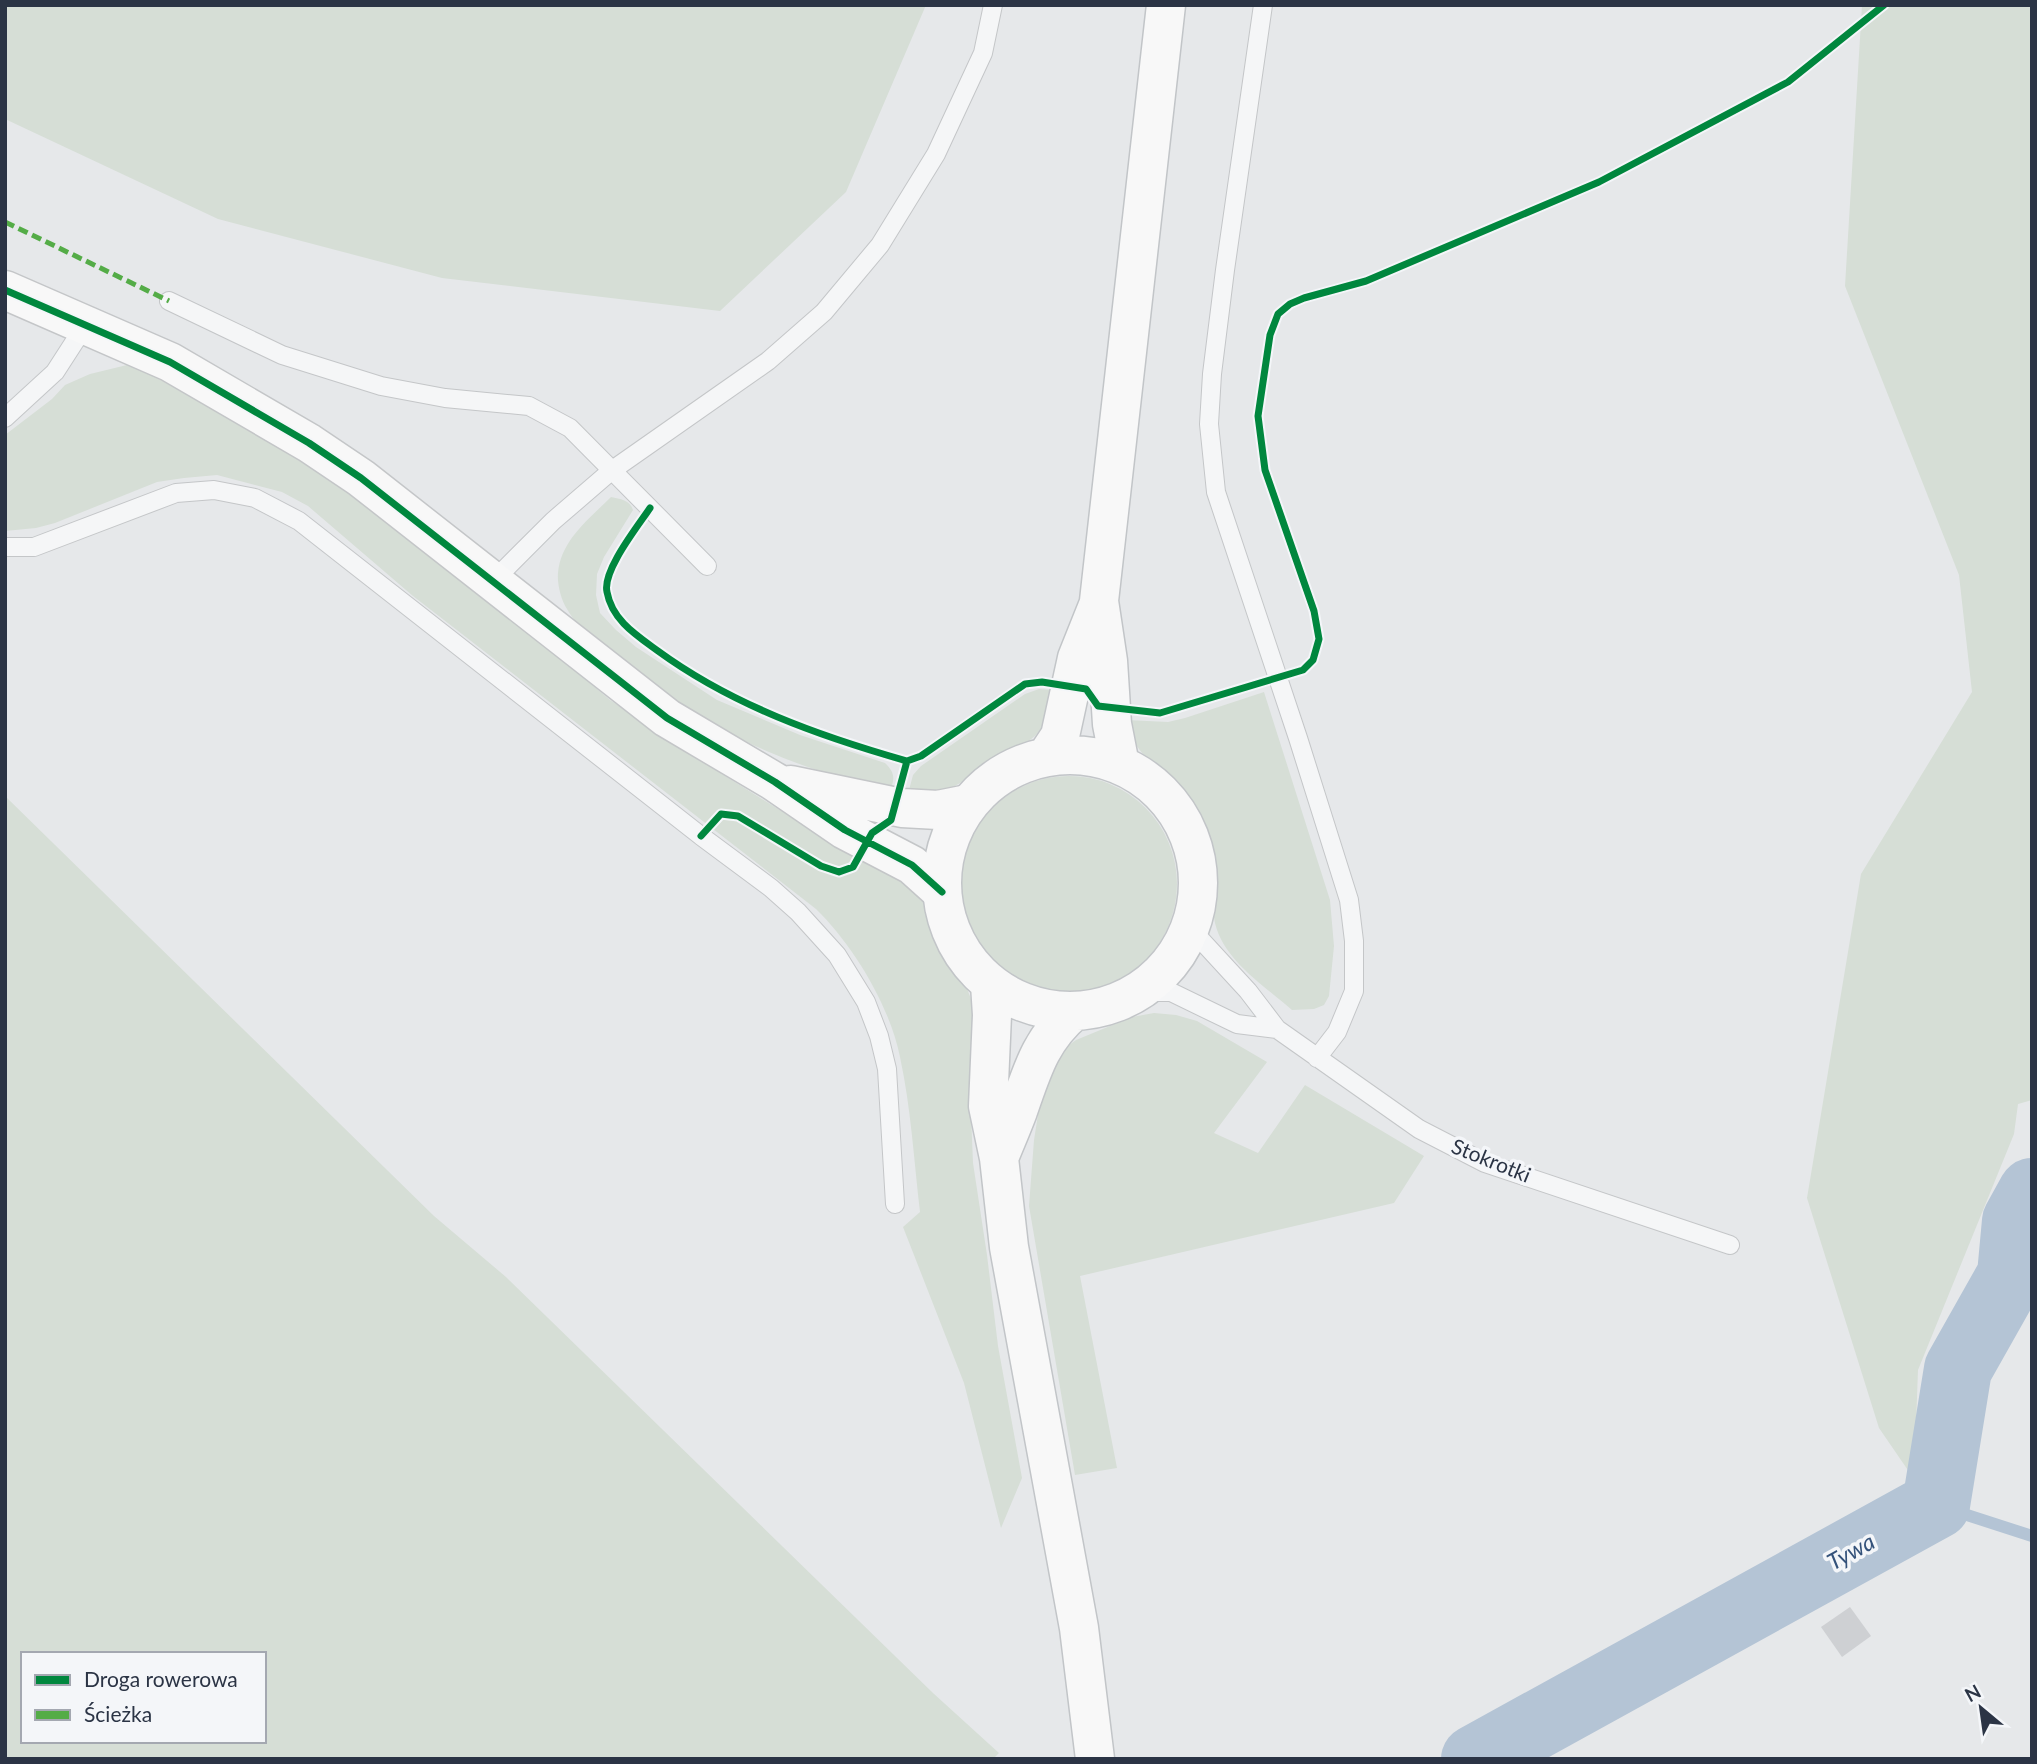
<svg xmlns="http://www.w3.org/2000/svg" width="2037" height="1764" font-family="Lato,sans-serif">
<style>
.green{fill:#d6ded6;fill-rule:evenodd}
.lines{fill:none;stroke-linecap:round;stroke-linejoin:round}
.stream{stroke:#b4c4d5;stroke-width:12}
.river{stroke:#b4c4d5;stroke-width:68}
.building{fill:#ced0d3}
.lane-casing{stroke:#c4c6c8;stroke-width:20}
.secondary-casing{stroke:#c4c6c8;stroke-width:41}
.primary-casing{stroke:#c2c5c8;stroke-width:41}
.lane{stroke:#f5f6f7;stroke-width:18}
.secondary{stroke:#f8f8f8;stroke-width:38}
.primary{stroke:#f8f8f8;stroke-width:38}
.quiet{stroke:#54ac47;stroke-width:5;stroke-dasharray:10 5;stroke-linecap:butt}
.cycleway-casing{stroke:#f4f6f9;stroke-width:11}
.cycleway{stroke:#00873e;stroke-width:7}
.labels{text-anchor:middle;stroke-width:7;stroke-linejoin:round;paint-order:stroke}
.street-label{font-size:21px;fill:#2b3445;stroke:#f4f6f9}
.water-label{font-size:23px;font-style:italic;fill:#34527a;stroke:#f4f6f9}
</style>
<rect width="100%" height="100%" fill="#e6e8ea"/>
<path class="green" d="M 5,5 L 926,5 L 846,192 L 720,311 L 442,278 L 218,219 L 5,119 Z
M 1862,5 L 2032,5 L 2032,1100 L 2018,1104 L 2014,1134 L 1918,1370 L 1914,1479 L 1879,1428 L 1807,1198 L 1861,874 L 1972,692 L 1959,575 L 1845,286 Z
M 127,365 L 155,377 L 229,417 L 352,493 L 458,575 L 524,631 L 566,663 L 610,700 L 722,774 L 839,847 L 863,854 L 918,892 L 925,904 L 945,954 L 964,981 L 973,1004 L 971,1114 L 973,1163 L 987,1255 L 998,1346 L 1022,1478 L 1001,1528 L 964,1383 L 903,1227 L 920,1212 C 914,1161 911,1108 900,1057 C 890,1006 853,945 816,909 L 413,596 L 308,506 L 282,492 L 217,475 L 184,478 L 157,482 L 55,523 L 36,528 L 5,531 L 5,435 L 52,399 L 65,385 L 90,374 Z
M 611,497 C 620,499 630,500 633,510 L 604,557 L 597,574 L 596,595 L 600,613 L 616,630 L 636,647 L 717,700 L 800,735 L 885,763 C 895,773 895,778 890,791 C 849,780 808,769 769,752 C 714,729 668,695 621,659 C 602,644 579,631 567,609 C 561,600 557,584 558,573 C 561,540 589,519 611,497 Z
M 1039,689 L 1052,690 L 1045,724 L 1035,736 L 1022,746 L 994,760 L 971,777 L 951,788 L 936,792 L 908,794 L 913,775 L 921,766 L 1025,694 Z
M 1264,692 L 1330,900 L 1334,946 L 1329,996 L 1324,1005 L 1314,1009 L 1292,1010 C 1265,986 1224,961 1215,923 C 1211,905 1216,887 1214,869 C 1213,853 1208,837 1201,823 C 1192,807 1182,791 1169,779 C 1148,760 1133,749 1126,720 L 1168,722 L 1185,718 Z
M961 884a108 108 0 1 1 216 0a108 108 0 1 1-216 0Z
M 5,796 L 434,1216 L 506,1277 L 933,1693 L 999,1753 L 993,1759 L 5,1759 ZM 23,1654 L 264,1654 L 264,1741 L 23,1741 Z
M 1154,1013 L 1176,1015 L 1197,1021 L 1267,1062 L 1214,1133 L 1258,1153 L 1305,1085 L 1424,1156 L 1394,1203 L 1080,1276 L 1117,1468 L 1075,1475 L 1029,1206 L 1034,1140 L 1044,1077 L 1058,1053 L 1076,1040 L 1132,1017 Z"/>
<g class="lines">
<path class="stream" d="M 1936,1505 L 2032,1536"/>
<path class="river" d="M 1475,1759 L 1936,1505 L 1958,1369 L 2011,1275 L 2016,1221 L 2032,1192"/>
</g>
<path class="building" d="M 1850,1607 L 1871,1636 L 1842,1657 L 1821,1627 Z"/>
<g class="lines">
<g class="lane-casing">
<path id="lane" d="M 1263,5 L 1225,270 L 1212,374 L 1209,424 L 1216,492 L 1298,738 L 1349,900 L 1354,941 L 1354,991 L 1337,1032 L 1317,1058
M 169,301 L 282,355 L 381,386 L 445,398 L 529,406 L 570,428 L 707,566
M 5,418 L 55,372 L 86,324
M 5,547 L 34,547 L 176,493 L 214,490 L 255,498 L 299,521 L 701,836 L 771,888 L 798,912 L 837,955 L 866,1002 L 879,1036 L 887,1069 L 895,1204
M 493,581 L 553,521 L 611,471 L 768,361 L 824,312 L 880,245 L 936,154 L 983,53 L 993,5
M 1190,928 L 1248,991 L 1277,1029 L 1419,1129 L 1485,1163 L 1730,1245
M 1138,992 L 1171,992 L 1237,1024 L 1277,1029"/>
</g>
<g class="secondary-casing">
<path id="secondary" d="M 5,290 L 170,362 L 309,443 L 361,478 L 667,718 L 775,782 L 845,830 L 912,865 L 942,892
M 791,785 L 902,808 L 938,810 L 968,804"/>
</g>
<g class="primary-casing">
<path id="primary" d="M942 883a128 128 0 1 1 256 0a128 128 0 1 1-256 0Z
M 1046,757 L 1060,736 L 1077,658 L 1099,603
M 1120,765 L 1112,724 L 1108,661 L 1099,601 L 1166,5
M 990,984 L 992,1015 L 988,1106 L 999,1158 L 1009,1247 L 1079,1628 L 1095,1759
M 999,1158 C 1005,1143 1012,1127 1018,1111 C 1032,1071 1040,1040 1074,1011"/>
</g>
<use href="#lane" class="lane"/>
<use href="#secondary" class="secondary"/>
<use href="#primary" class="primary"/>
<path class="quiet" d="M 5,222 L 169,301"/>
<g class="cycleway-casing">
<path id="cycleway" d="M 5,290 L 170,362 L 309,443 L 361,478 L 667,718 L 775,782 L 845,830 L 912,865 L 942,892
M 650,508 C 638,526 602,571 607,592 C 612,620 636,635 658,651 C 732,705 819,736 907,761
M 701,836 L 721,814 L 738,816 L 821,866 L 839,872 L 853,867 L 872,833 L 891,820 L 907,761 L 921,756 L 1025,684 L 1042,682 L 1086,689 L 1098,706 L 1160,713 L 1303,670 L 1313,660 L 1319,639 L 1314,611 L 1265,470 L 1258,416 L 1270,335 L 1278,314 L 1290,304 L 1304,298 L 1366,281 L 1599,182 L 1788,82 L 1884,5"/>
</g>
<use href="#cycleway" class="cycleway"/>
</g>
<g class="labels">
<g class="street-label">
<text transform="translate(1491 1161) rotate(22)" y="7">Stokrotki</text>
</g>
<g class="water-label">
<text transform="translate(1851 1552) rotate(-29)" y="8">Tywa</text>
</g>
</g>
<rect width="2037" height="1764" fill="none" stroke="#2b3445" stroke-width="14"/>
<rect x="21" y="1652" width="245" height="91" fill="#f4f6f9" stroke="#a4a8b1" stroke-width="2"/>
<rect x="35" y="1675" width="35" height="10" fill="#00873e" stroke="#a4a8b1" stroke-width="2"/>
<text x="84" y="1687" font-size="21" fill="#2b3445">Droga rowerowa</text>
<rect x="35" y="1710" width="35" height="10" fill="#54ac47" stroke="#a4a8b1" stroke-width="2"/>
<text x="84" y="1722" font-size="21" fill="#2b3445">Ścieżka</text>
<g transform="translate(1981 1708) rotate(331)" stroke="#f4f6f9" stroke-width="5" paint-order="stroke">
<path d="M0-5L12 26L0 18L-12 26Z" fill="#2b3445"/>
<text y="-10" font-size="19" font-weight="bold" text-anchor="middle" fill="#2b3445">N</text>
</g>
</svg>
